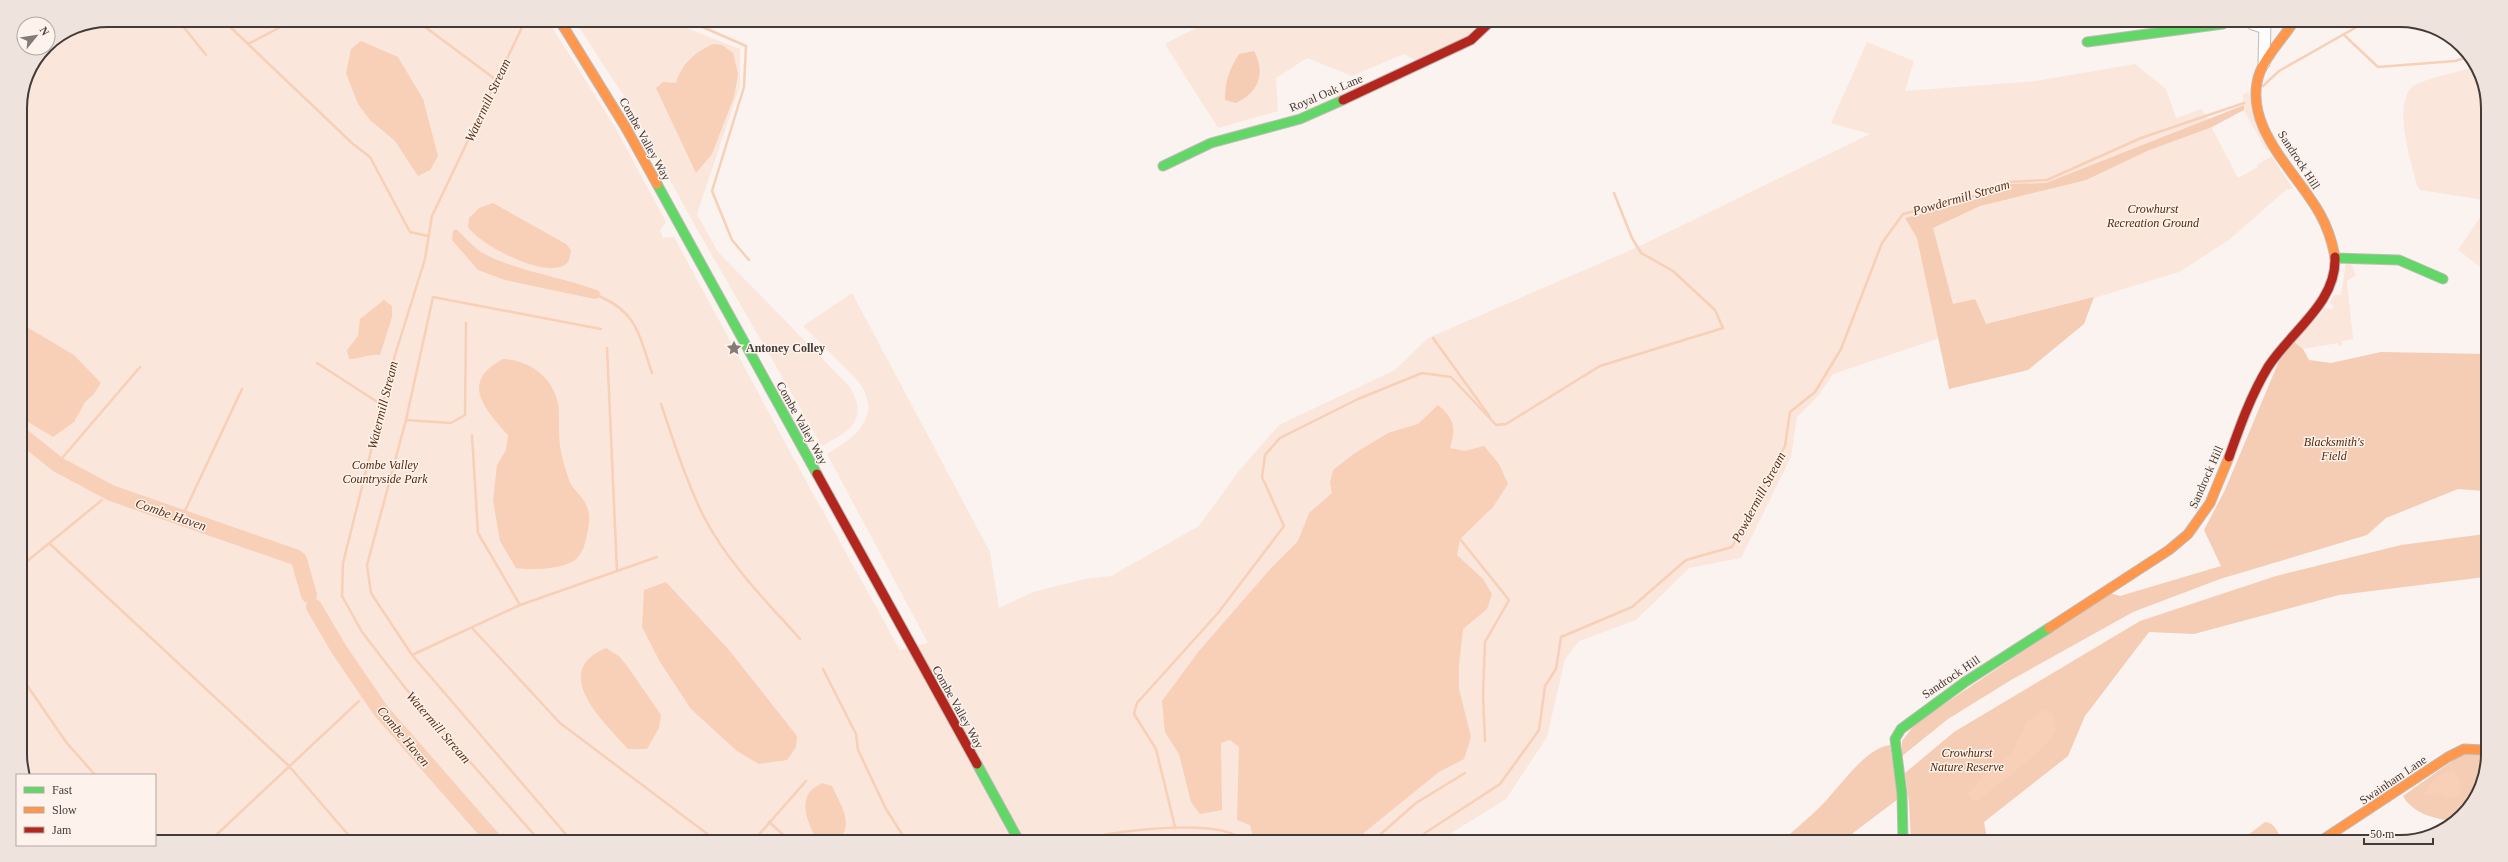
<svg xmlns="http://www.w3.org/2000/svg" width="2508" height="862" font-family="'Times New Roman',serif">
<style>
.green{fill:#fbe6db}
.forest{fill:#f5ccb4}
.water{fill:#f8cfb7}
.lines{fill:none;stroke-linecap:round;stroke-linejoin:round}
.stream{stroke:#f8cfb7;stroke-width:2.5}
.river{stroke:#f8cfb7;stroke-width:16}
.street-casing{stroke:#c1bbb7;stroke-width:13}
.fast-casing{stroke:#c1bbb7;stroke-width:11}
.slow-casing{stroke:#c1bbb7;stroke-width:11}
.jam-casing{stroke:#c1bbb7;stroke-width:11}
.street{stroke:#fefdfd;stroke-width:11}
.fast{stroke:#63d668;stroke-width:9}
.slow{stroke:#ff974d;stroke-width:9}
.jam{stroke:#b3261e;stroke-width:9}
.labels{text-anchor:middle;stroke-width:3;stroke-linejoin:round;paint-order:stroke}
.street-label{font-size:12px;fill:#423b37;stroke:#fef2ec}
.park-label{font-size:12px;font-style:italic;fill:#522706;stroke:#fef2ec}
.poi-label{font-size:12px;font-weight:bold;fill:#423b37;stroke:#fef2ec;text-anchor:start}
.water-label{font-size:13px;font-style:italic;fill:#5b2f10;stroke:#fef2ec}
.rim{fill:none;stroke:#423b37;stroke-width:2}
</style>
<rect width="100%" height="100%" fill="#faf3f0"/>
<path class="green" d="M 108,20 L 548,21 L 616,129 L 666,222 L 660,230 L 663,238 L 674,237 L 795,461 L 900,650 L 928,643 L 827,454 C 856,437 884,416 858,381 L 803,326 L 852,293 L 990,552 L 999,608 L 1033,592 L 1085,579 L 1111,576 L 1199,526 L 1238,472 L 1279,425 L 1395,370 L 1428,338 L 1640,246 L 1870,134 L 1831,123 L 1867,42 L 1914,61 L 1905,91 L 2036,81 L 2135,64 L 2166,89 L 2176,118 L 2202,109 L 2238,178 L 2258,167 L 2257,165 L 2272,156 L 2293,189 L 2287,189 L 2229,240 L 2179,272 L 1986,331 L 1940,338 L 1833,374 L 1819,395 L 1797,417 L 1791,457 L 1741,558 L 1689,568 L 1636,620 L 1579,641 L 1565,659 L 1547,737 L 1506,799 L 1440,840 L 155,838 L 155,775 L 26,775 L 20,760 L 20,102 L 29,69 L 44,48 L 48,48 L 48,44 L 74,27 Z
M 575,21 L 668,21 L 740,49 L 740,86 L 697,214 L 718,252 L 849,386 C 870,419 850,431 822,446 L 694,224 L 627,101 Z
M 1208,22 L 1478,23 L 1467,37 L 1415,60 L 1404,54 L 1352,76 L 1307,58 L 1276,78 L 1278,111 L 1218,128 L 1165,44 Z
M 2474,67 L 2488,102 L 2487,205 L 2478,199 L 2420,190 L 2417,186 C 2412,163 2389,97 2417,84 C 2434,76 2456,73 2474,67 Z
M 2249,92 L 2252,114 L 2270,150 L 2266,150 L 2244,110 L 2243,94 Z
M 2487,207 L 2487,272 L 2458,250 Z
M 2346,264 L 2351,264 L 2356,275 L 2347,281 L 2353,339 L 2342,341 L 2342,346 L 2339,346 L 2338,343 L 2303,349 L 2294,342 L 2326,308 L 2332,310 L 2334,306 L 2329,303 L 2334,295 L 2341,295 Z"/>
<path class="forest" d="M 1254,51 C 1266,73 1259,92 1236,103 L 1225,100 C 1225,81 1229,70 1239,54 Z
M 2244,105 L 2244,110 L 2212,127 L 2147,151 L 2086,180 L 1980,206 L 1933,228 L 1953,304 L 1975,299 L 1986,324 L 2094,297 L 2084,324 L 2028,370 L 1949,389 L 1917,238 L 1905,218 L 1977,199 L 2010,184 L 2046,183 Z
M 2294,342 L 2303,349 L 2309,360 L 2331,363 L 2381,352 L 2486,354 L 2485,491 L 2458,489 L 2386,518 L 2367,535 L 2220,579 L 2133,612 L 2011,680 L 1948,719 L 1902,756 L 1902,741 L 1916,723 L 2110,593 L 2120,596 L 2221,566 L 2204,530 L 2225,490 L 2279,361 Z
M 2485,534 L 2485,577 L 2339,595 L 2194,634 L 2149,632 L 2085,716 L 2068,756 L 1984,822 L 1987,838 L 1965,841 L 1911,841 L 1909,802 L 1905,773 L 1954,732 L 2140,621 L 2276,576 L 2401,545 Z
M 1890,745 L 1898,799 L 1853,833 L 1853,841 L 1782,841 C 1795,829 1809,818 1821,806 C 1838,789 1866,747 1890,745 Z
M 2462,754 L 2484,755 L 2483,782 L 2455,822 C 2435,818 2414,815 2403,796 Z"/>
<path class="water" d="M 361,41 L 398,57 L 423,99 L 438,156 L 430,170 L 418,176 L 395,141 L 370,120 L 358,104 L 346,73 L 351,49 Z
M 713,44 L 722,45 L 733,53 L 738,74 L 734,97 L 712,154 L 696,173 L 656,88 L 663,82 L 676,83 C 682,63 694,53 713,44 Z
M 493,203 L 566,244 L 571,250 C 570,255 570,261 566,264 C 546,280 480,245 468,227 L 469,218 L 479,208 Z
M 456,229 C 464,236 472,246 481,252 C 514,271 563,277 599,291 L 601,297 L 595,299 L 505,280 L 478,270 L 452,240 L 453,231 Z
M 384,300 L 392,306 L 392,317 L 380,355 C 367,354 361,359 349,359 L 347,350 L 358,336 L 360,319 Z
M 20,323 L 74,355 L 101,383 L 93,395 L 85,402 L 74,422 L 53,437 L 20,417 Z
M 503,359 C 529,360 552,376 558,403 C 560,413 558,432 560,445 C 561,456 565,467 568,477 C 571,490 583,495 587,507 C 591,515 589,525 587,534 C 585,543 584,551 577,558 C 565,570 531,570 516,568 L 500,541 L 493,500 L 497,465 L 506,450 L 508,435 C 485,409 459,382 503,359 Z
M 1438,405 C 1455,420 1456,427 1450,448 L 1465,451 L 1484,446 L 1499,464 L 1508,484 L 1493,507 L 1460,539 L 1457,555 L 1483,579 L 1492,594 L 1487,609 L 1463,629 L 1459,665 L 1459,689 L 1471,737 L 1464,759 L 1439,772 L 1355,840 L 1254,840 L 1250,825 L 1237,820 L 1239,747 L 1230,740 L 1221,743 L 1222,810 L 1200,814 L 1191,802 L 1179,754 L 1165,732 L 1162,701 L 1199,651 L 1272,567 L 1298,541 L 1309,513 L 1332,493 L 1330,483 L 1333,470 L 1355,453 L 1388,433 L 1418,424 Z
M 666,582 L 729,650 L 797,736 L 796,747 L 787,760 L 759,764 L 737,751 L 691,709 L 660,662 L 642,627 L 644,590 Z
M 606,648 L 620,657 L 630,670 L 661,715 L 659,728 L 647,749 L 628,749 C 603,721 549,672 606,648 Z
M 2043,710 L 2051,711 C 2054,718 2058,726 2054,734 C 2043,753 1996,785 1978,801 L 1971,800 L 1967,794 L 1986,774 L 2011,754 L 2028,720 Z
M 2451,771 L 2454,771 C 2460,779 2463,785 2459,794 C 2451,800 2447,798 2439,792 L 2425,796 L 2423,794 L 2438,776 Z
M 822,783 L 832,786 C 839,803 855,823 839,839 L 816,839 C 810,826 800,807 809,793 C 811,789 818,786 822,783 Z
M 2265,822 C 2274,822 2278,832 2281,839 L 2279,842 L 2239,842 Z"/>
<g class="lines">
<path class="stream" d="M 178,20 L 206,55
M 223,20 L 248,44
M 294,20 L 248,44 L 353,144 L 370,157 L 410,232 L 428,236
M 417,21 L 495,79
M 525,21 L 432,216 L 425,259 L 395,355 L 343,563 L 342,596 L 362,632 L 406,689 L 537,838
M 689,21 L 746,46 L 744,87 L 712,191 L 732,240 L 749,260
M 2344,35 L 2378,67 L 2455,61 L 2471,56
M 2263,86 L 2279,71 L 2362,24
M 601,297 C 638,313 640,338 652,373
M 1433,338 L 1490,417
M 607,348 L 617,571
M 317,363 L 382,405
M 661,404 C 674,442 686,481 704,517 C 728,563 766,601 800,639
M 406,420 L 451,423 L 465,415 L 466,323
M 472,435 L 478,533 L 520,605
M 57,464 L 140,367
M 182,517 L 242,389
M 1460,539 L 1509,600 L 1485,642 L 1483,696 L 1485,741
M 50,544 L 289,766 L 351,838
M 20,567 L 102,500
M 473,629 L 560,723 L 714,839
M 412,655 L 520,605 L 657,557
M 823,669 L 856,734 L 858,750 L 886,809 L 905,839
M 20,675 L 66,742 L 95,775
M 769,822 L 788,839
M 1175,827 L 1156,749 L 1134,714 L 1137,703 L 1218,613 L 1284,526 L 1262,477 L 1265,455 L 1280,438 L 1358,399 L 1422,373 L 1451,377 L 1496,425 L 1506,424 L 1600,366 L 1723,328 L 1715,310 L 1673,271 L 1641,253 L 1632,238 L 1614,193
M 213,838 L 359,701
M 569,838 L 412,655 L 371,593 L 367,565 L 406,420 L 433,297 L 601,329
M 755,839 L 806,781
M 1088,839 C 1116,830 1222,818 1242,840
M 1374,840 L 1416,803 L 1465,773
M 1419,840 L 1425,833 L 1500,784 L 1539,730 L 1545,686 L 1556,669 L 1561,637 L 1632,607 L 1686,560 L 1732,547 L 1785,446 L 1790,412 L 1815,392 L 1841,349 L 1882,243 L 1903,214 L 1978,195 L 2008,182 L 2047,180 L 2141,138 L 2244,103"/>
<path class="river" d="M 20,434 L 57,464 L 111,493 L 295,557 L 299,560 L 309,595
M 314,607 L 340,651 L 381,711 L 492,838"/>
<g class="street-casing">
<path id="street" d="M 2253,24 L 2265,28
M 2264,63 L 2265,24"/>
</g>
<g class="fast-casing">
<path id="fast" d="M 2087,42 L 2223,24
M 1163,166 L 1211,143 L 1300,119 L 1343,100
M 657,184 L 817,474
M 2335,258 L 2399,260 L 2443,279
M 977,764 L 1018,839
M 1903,841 L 1902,794 L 1895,739 L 1901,729 L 1965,682 L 2049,628"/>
</g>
<g class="slow-casing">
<path id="slow" d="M 560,21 L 626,128 L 657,184
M 2292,24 C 2282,40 2267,54 2260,72 C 2240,125 2297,172 2320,214 C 2328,228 2332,241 2335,257
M 2049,628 L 2169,550 L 2188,534 L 2210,503 L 2229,457
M 2319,842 L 2448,757 L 2464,749 L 2484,750"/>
</g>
<g class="jam-casing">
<path id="jam" d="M 1343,100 L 1471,40 L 1489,23
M 2229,457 C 2240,426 2251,395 2268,367 C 2291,331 2337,303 2335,257
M 817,474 L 977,764
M 2047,841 L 2082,841"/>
</g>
<use href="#street" class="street"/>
<use href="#fast" class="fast"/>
<use href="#slow" class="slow"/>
<use href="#jam" class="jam"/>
</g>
<defs>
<g id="sight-bare" transform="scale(1.2)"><path d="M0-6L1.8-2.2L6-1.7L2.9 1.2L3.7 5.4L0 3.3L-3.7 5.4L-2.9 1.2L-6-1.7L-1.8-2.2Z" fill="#827b78" stroke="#fef2ec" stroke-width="2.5" paint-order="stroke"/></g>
</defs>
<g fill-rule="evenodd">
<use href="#sight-bare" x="734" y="348"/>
</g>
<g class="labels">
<g class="street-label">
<text transform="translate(1326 93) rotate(-23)" y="4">Royal Oak Lane</text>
<text transform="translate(645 139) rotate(61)" y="4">Combe Valley Way</text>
<text transform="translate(2299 160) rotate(57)" y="4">Sandrock Hill</text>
<text transform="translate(802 423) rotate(61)" y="4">Combe Valley Way</text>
<text transform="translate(2206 477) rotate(-66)" y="4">Sandrock Hill</text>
<text transform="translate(1951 677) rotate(-34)" y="4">Sandrock Hill</text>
<text transform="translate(958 707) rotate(61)" y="4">Combe Valley Way</text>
<text transform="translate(2393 780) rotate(-34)" y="4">Swainham Lane</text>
</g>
<g class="park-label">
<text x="2153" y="213">Crowhurst<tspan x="2153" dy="14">Recreation Ground</tspan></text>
<text x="2334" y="446">Blacksmith's<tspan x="2334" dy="14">Field</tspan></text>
<text x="385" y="469">Combe Valley<tspan x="385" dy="14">Countryside Park</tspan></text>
<text x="1967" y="757">Crowhurst<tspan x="1967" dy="14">Nature Reserve</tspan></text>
</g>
<g class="poi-label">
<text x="746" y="352">Antoney Colley</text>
</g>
<g class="water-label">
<text transform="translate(487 100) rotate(-65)" y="5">Watermill Stream</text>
<text transform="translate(1961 197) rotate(-16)" y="5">Powdermill Stream</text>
<text transform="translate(382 405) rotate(-76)" y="5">Watermill Stream</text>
<text transform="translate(1758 497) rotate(-62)" y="5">Powdermill Stream</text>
<text transform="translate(171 514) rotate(19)" y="5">Combe Haven</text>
<text transform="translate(439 727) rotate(49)" y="5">Watermill Stream</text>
<text transform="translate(404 736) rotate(50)" y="5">Combe Haven</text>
</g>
</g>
<path d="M0 0H2508V862H0ZM108 27H2400A81 81 0 0 1 2481 108V754A81 81 0 0 1 2400 835H108A81 81 0 0 1 27 754V108A81 81 0 0 1 108 27Z" fill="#efe3de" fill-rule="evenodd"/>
<path class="rim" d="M108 27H2400A81 81 0 0 1 2481 108V754A81 81 0 0 1 2400 835H108A81 81 0 0 1 27 754V108A81 81 0 0 1 108 27Z"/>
<rect x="16" y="774" width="140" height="72" fill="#fef2ec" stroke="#b3a9a4"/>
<rect x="24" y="787" width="20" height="6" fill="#63d668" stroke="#b3a9a4"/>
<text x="52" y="794" font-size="12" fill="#423b37">Fast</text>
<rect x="24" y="807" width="20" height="6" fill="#ff974d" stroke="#b3a9a4"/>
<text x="52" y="814" font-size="12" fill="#423b37">Slow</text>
<rect x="24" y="827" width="20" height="6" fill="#b3261e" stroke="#b3a9a4"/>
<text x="52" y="834" font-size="12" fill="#423b37">Jam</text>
<g transform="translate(36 36) rotate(60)"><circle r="19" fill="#fef2ec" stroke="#b3a9a4"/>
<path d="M0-3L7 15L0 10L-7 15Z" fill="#827b78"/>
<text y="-6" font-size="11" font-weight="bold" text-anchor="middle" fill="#423b37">N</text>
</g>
<path d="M2364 838v6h69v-6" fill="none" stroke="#423b37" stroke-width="2"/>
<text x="2370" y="838" font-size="12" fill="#423b37" stroke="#fef2ec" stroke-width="3" paint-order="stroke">50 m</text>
</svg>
